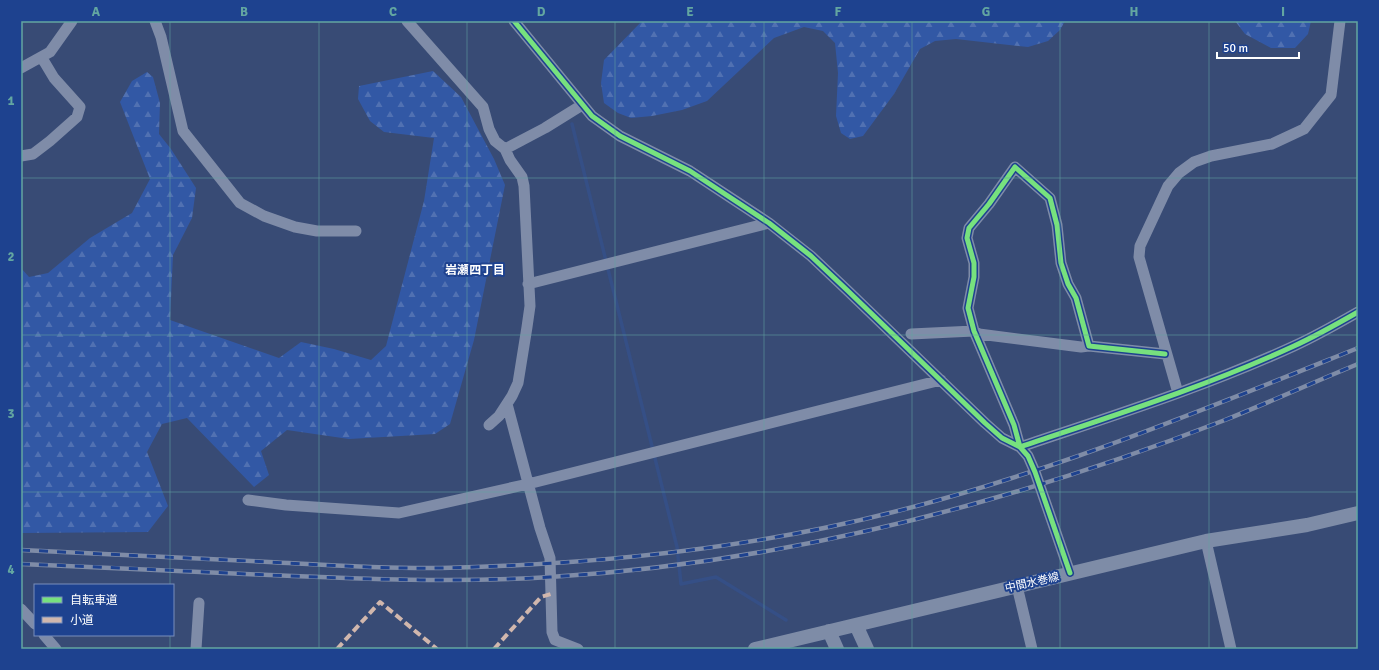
<svg xmlns="http://www.w3.org/2000/svg" width="1379" height="670" font-family="Signika,'Noto Sans JP',sans-serif">
<style>
.forest{fill:url(#forest-firs)}
.lines{fill:none;stroke-linecap:round;stroke-linejoin:round}
.stream{stroke:#354f86;stroke-width:3.5}
.minor{stroke:#7f8ca8;stroke-width:11}
.major{stroke:#7e8ca7;stroke-width:14}
.rail-casing{stroke:#7f8ca7;stroke-width:4.5}
.rail{stroke:#1e428f;stroke-width:3;stroke-dasharray:9;stroke-linecap:butt}
.quiet{stroke:#d1b7ad;stroke-width:4;stroke-dasharray:8 4;stroke-linecap:butt}
.cycleway-casing{stroke:#1e428f;stroke-width:8}
.cycleway{stroke:#77e17e;stroke-width:5}
.grid{fill:none;stroke:#63a6a1;stroke-width:1;stroke-opacity:0.55}
.labels{text-anchor:middle;stroke-width:4;stroke-linejoin:round;paint-order:stroke}
.street-label{font-size:11px;fill:#fff;stroke:#1e428f}
.neighbourhood-label{font-size:12px;font-weight:bold;fill:#fff;stroke:#1e428f}
.neatline{fill:none;stroke:#63a6a1;stroke-width:1.5}
.grid-label{font-size:13px;text-anchor:middle;font-weight:bold;fill:#63a6a1}
</style>
<defs>
<pattern id="forest-firs" width="22" height="20" patternUnits="userSpaceOnUse"><rect width="22" height="20" fill="#3258a5"/><path d="M5 1l3.5 6h-7zM16 11l3.5 6h-7z" fill="#5171b2"/></pattern>
</defs>
<rect width="100%" height="100%" fill="#384b75"/>
<path class="forest" d="M 642,21 L 1065,21 L 1060,30 L 1048,41 L 1028,47 L 956,39 L 935,41 L 920,49 L 894,94 L 863,136 L 850,139 L 841,133 L 836,116 L 838,73 L 835,43 L 823,31 L 804,27 L 774,38 L 707,101 L 682,110 L 652,116 L 631,118 L 618,113 L 604,103 L 601,83 L 604,60 Z
M 1235,21 L 1311,21 L 1308,34 L 1295,48 L 1271,48 L 1245,34 Z
M 433,71 L 461,97 L 494,159 L 505,185 L 474,340 L 450,424 L 435,434 L 349,439 L 287,430 L 261,451 L 269,475 L 254,487 L 187,418 L 162,424 L 147,452 L 168,506 L 148,532 L 21,533 L 21,268 L 29,277 L 48,273 L 90,238 L 132,213 L 150,179 L 120,102 L 132,81 L 147,72 L 153,77 L 160,103 L 159,134 L 171,149 L 196,188 L 192,218 L 173,255 L 170,320 L 279,358 L 301,342 L 334,349 L 371,360 L 386,346 L 424,201 L 434,138 L 384,132 L 370,121 L 358,99 L 359,86 Z"/>
<g class="lines">
<path class="stream" d="M 572,124 L 677,547 L 681,584 L 716,577 L 786,620"/>
<path class="minor" d="M 155,21 L 161,37 L 183,131 L 240,203 L 264,216 L 295,227 L 317,231 L 356,231
M 407,21 L 483,107 L 489,129 L 495,141 L 505,149 L 510,160 L 522,177 L 524,186 L 530,306 L 527,327 L 518,383 L 512,396 L 499,416 L 489,425
M 514,21 L 592,116 L 620,136 L 690,171 L 769,223 L 811,256 L 848,291 L 985,423 L 1002,438 L 1020,447 L 1028,456 L 1035,472 L 1070,573
M 21,68 L 50,52 L 72,21
M 505,149 L 545,128 L 582,105
M 21,156 L 33,154 L 50,141 L 77,117 L 80,107 L 54,78 L 42,58
M 528,284 L 769,223
M 911,334 L 974,331 L 979,334 L 1081,347 L 1089,346
M 1165,354 L 1089,346 L 1076,298 L 1068,284 L 1061,263 L 1057,225 L 1050,198 L 1015,167 L 989,204 L 969,228 L 967,238 L 974,263 L 974,277 L 968,308 L 974,331 L 1014,425 L 1020,447 C 1112,416 1205,387 1294,346 C 1316,336 1337,324 1358,312
M 1178,393 L 1139,257 L 1140,246 L 1168,186 L 1179,173 L 1194,162 L 1211,156 L 1272,144 L 1304,129 L 1331,95 L 1340,21
M 507,404 L 540,528 L 550,558 L 552,632 L 555,640 L 578,649
M 248,500 L 286,505 L 399,513 L 528,484 L 941,380
M 1206,541 L 1231,649
M 1017,586 L 1032,649
M 21,609 L 35,624
M 44,635 L 56,649
M 196,649 L 199,603"/>
<path class="major" d="M 856,625 L 867,649
M 829,631 L 837,649
M 755,649 L 1206,541 L 1307,525 L 1358,513"/>
<g class="rail-casing">
<path id="rail" d="M 21,550 C 104,554 186,558 269,562 C 326,565 383,569 441,568 C 569,565 698,554 824,528 C 1009,490 1183,418 1358,348
M 21,564 C 103,567 186,571 269,575 C 363,579 456,583 550,577 C 782,563 1009,504 1225,420 C 1270,402 1314,382 1358,364"/>
</g>
<use href="#rail" class="rail"/>
<path class="quiet" d="M 337,649 L 380,602 L 437,649
M 494,649 L 541,597 L 551,594"/>
<g class="cycleway-casing">
<path id="cycleway" d="M 514,21 L 592,116 L 620,136 L 690,171 L 769,223 L 811,256 L 848,291 L 985,423 L 1002,438 L 1020,447 L 1028,456 L 1035,472 L 1070,573
M 1165,354 L 1089,346 L 1076,298 L 1068,284 L 1061,263 L 1057,225 L 1050,198 L 1015,167 L 989,204 L 969,228 L 967,238 L 974,263 L 974,277 L 968,308 L 974,331 L 1014,425 L 1020,447 C 1112,416 1205,387 1294,346 C 1316,336 1337,324 1358,312"/>
</g>
<use href="#cycleway" class="cycleway"/>
</g>
<path class="grid" d="M 170,21 L 170,585M 319,21 L 319,649M 467,21 L 467,649M 615,21 L 615,649M 764,21 L 764,649M 912,21 L 912,649M 1060,21 L 1060,649M 1209,21 L 1209,649M 21,178 L 1358,178M 21,335 L 1358,335M 21,492 L 1358,492M 170,635 L 170,649"/>
<g class="labels">
<g class="street-label">
<text transform="translate(1032 582) rotate(-13)" y="4">中間水巻線</text>
</g>
<g class="neighbourhood-label">
<text x="475" y="274">岩瀬四丁目</text>
</g>
</g>
<rect width="1379" height="670" fill="none" stroke="#1e428f" stroke-width="44"/>
<rect x="34" y="584" width="140" height="52" fill="#1e428f" stroke="#788ebc"/>
<rect x="42" y="597" width="20" height="6" fill="#77e17e" stroke="#788ebc"/>
<text x="70" y="604" font-size="12" fill="#ffffff">自転車道</text>
<rect x="42" y="617" width="20" height="6" fill="#d1b7ad" stroke="#788ebc"/>
<text x="70" y="624" font-size="12" fill="#ffffff">小道</text>
<path d="M1217 52v6h82v-6" fill="none" stroke="#ffffff" stroke-width="2"/>
<text x="1223" y="52" font-size="12" fill="#ffffff" stroke="#1e428f" stroke-width="3" paint-order="stroke">50 m</text>
<rect x="22" y="22" width="1335" height="626" class="neatline"/>
<g class="grid-label">
<text x="96" y="16">A</text>
<text x="244" y="16">B</text>
<text x="393" y="16">C</text>
<text x="541" y="16">D</text>
<text x="690" y="16">E</text>
<text x="838" y="16">F</text>
<text x="986" y="16">G</text>
<text x="1134" y="16">H</text>
<text x="1283" y="16">I</text>
<text x="11" y="105">1</text>
<text x="11" y="261">2</text>
<text x="11" y="418">3</text>
<text x="11" y="574">4</text>
</g>
</svg>
